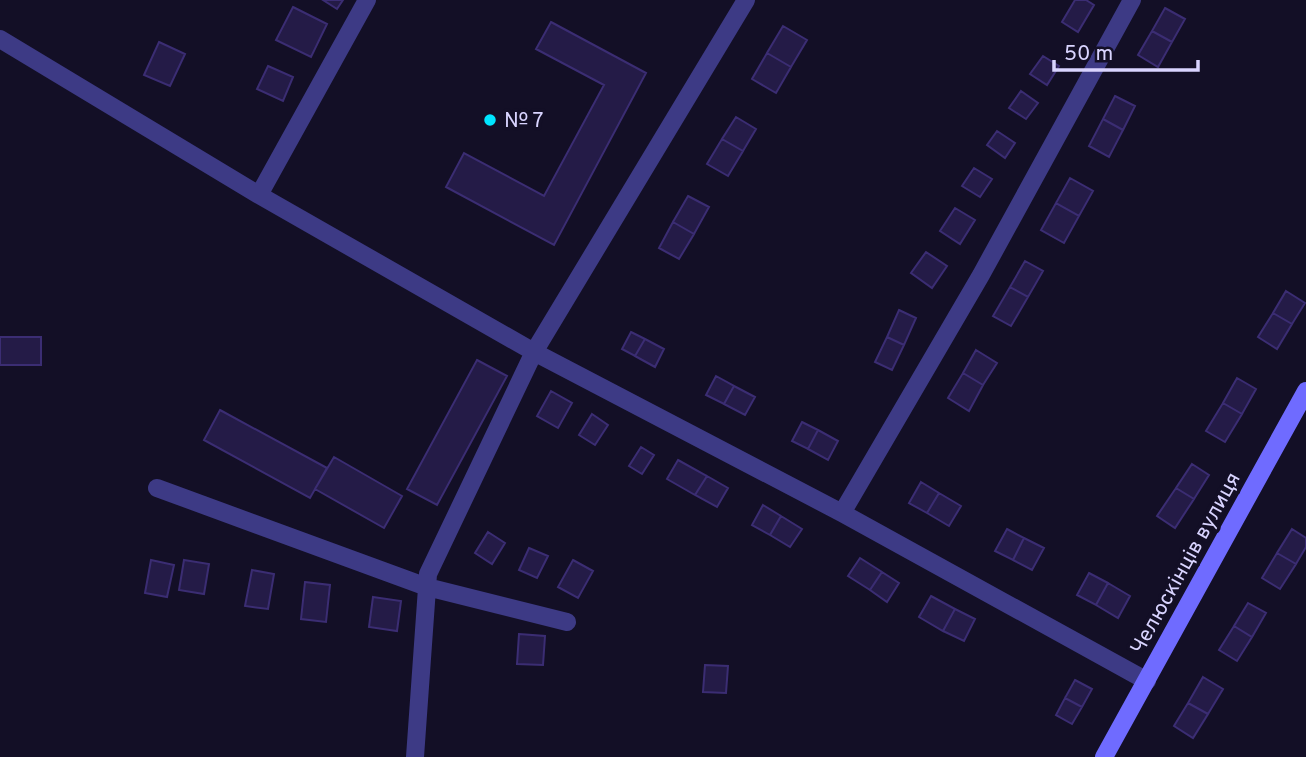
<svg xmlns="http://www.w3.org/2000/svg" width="1306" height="757" font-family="Overpass,sans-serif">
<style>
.building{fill:#241b47;stroke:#3b2d73;stroke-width:2}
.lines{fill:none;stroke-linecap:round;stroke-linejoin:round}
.street{stroke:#3d3a85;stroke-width:18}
.secondary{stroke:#6f6bff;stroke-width:18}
.poi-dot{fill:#00e5ff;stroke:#130f26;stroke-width:2.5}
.labels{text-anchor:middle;stroke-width:7;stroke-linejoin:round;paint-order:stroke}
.poi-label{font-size:21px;fill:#d9d4ff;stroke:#130f26;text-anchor:start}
.street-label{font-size:21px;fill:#d9d4ff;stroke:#130f26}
</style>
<rect width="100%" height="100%" fill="#130f26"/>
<path class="building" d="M 323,0 L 343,0 L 337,9 Z
M 1075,0 L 1086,0 L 1094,5 L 1078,32 L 1062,22 Z
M 293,7 L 327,24 L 311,57 L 276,40 Z
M 1165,8 L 1185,19 L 1172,42 L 1152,31 Z
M 551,22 L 646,73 L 554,245 L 446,187 L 464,153 L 544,196 L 604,85 L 536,49 Z
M 783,26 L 807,40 L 791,67 L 767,53 Z
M 1152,31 L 1172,42 L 1158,67 L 1138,55 Z
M 159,42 L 185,54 L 170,86 L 144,75 Z
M 767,53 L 791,67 L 776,93 L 752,79 Z
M 1043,56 L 1059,66 L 1047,85 L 1030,74 Z
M 268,66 L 293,77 L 283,101 L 257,89 Z
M 1021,91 L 1038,103 L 1026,119 L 1009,108 Z
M 1115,96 L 1135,106 L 1123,130 L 1103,119 Z
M 736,117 L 756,129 L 743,151 L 722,139 Z
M 1103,119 L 1123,130 L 1109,157 L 1089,146 Z
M 997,131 L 1015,143 L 1005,158 L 987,145 Z
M 722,139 L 743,151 L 728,176 L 707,164 Z
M 974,168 L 992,179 L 980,197 L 962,186 Z
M 1070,178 L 1093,191 L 1079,216 L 1056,203 Z
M 688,196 L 709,207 L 694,234 L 673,222 Z
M 1056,203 L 1079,216 L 1064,243 L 1041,230 Z
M 955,208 L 975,220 L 960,244 L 940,231 Z
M 673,222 L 694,234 L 679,259 L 659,248 Z
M 926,252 L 947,266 L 932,288 L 911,273 Z
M 1025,261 L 1043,271 L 1028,297 L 1010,287 Z
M 1010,287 L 1028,297 L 1011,326 L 993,316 Z
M 1286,291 L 1305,303 L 1292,324 L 1273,313 Z
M 899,310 L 916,318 L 904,345 L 887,337 Z
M 1273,313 L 1292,324 L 1277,349 L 1258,337 Z
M 631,332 L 645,339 L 635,356 L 622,349 Z
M 0,337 L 41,337 L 41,365 L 0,365 Z
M 887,337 L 904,345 L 892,370 L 875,362 Z
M 645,339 L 664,349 L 655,367 L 635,356 Z
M 976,350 L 997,363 L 983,385 L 963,373 Z
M 477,360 L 507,376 L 437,505 L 407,489 Z
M 963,373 L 983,385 L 969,411 L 948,398 Z
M 716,376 L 734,386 L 724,404 L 706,395 Z
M 1237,378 L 1256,389 L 1242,414 L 1223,403 Z
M 734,386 L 755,397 L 745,415 L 724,404 Z
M 551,391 L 572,403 L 558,428 L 537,416 Z
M 1223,403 L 1242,414 L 1225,442 L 1206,431 Z
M 220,410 L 327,468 L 310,498 L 204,440 Z
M 592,414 L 608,425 L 595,445 L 579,435 Z
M 802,422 L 818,430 L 808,449 L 792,441 Z
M 818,430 L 838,441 L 828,460 L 808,449 Z
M 641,447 L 654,455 L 642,474 L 629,466 Z
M 334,457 L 402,496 L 384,528 L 315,489 Z
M 678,460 L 707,476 L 695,495 L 667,479 Z
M 1192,464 L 1209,475 L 1194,499 L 1176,488 Z
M 707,476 L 728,488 L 717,507 L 695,495 Z
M 921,482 L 939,493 L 927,513 L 909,503 Z
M 1176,488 L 1194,499 L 1175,528 L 1157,516 Z
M 939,493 L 961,506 L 949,526 L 927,513 Z
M 763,505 L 781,516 L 770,535 L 752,525 Z
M 781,516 L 802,529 L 790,547 L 770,535 Z
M 1007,529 L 1024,538 L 1013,560 L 995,551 Z
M 1292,529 L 1306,538 L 1306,547 L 1296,564 L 1277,553 Z
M 488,532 L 505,543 L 492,564 L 475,553 Z
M 1024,538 L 1044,548 L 1032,570 L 1013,560 Z
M 529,548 L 548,556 L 537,578 L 519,570 Z
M 1277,553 L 1296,564 L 1280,589 L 1262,578 Z
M 860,558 L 882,572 L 870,590 L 848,576 Z
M 151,560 L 174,565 L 167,597 L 145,593 Z
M 184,560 L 209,564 L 204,594 L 179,590 Z
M 573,560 L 593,571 L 578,598 L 558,587 Z
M 252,570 L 274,574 L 268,609 L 245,606 Z
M 882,572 L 899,583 L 887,602 L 870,590 Z
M 1089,573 L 1108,583 L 1096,605 L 1077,595 Z
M 305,582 L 330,585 L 326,622 L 301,619 Z
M 1108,583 L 1130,596 L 1118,618 L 1096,605 Z
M 931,596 L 955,609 L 943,631 L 919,617 Z
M 373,597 L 401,601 L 397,631 L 369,627 Z
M 1248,603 L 1266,613 L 1252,637 L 1234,626 Z
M 955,609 L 975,619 L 964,641 L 943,631 Z
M 1234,626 L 1252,637 L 1237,661 L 1219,650 Z
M 519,634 L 545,636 L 543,665 L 517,664 Z
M 705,665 L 728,666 L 726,693 L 703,692 Z
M 1203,677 L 1223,689 L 1208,714 L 1188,703 Z
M 1075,680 L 1092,689 L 1082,707 L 1065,698 Z
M 1065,698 L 1082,707 L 1072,724 L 1056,715 Z
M 1188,703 L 1208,714 L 1193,738 L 1174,726 Z"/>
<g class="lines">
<path class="street" d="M 0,39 L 259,195 L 534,352 L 746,0
M 259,195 L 367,0
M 157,488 L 427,587 L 567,622
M 842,513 L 981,275 L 1132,0
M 415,757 L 428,574 L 534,352 L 842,513 L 1147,681"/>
<path class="secondary" d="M 1104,757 L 1306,391"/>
</g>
<circle class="poi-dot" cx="490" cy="120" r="7"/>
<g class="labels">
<g class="poi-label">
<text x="504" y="127">№ 7</text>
</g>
<g class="street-label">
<text transform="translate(1185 563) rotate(-61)" y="7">Челюскінців вулиця</text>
</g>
</g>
<path d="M1054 60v10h144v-10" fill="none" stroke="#d9d4ff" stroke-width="3.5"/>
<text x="1064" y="60" font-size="21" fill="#d9d4ff" stroke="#130f26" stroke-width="5" paint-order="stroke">50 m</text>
</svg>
